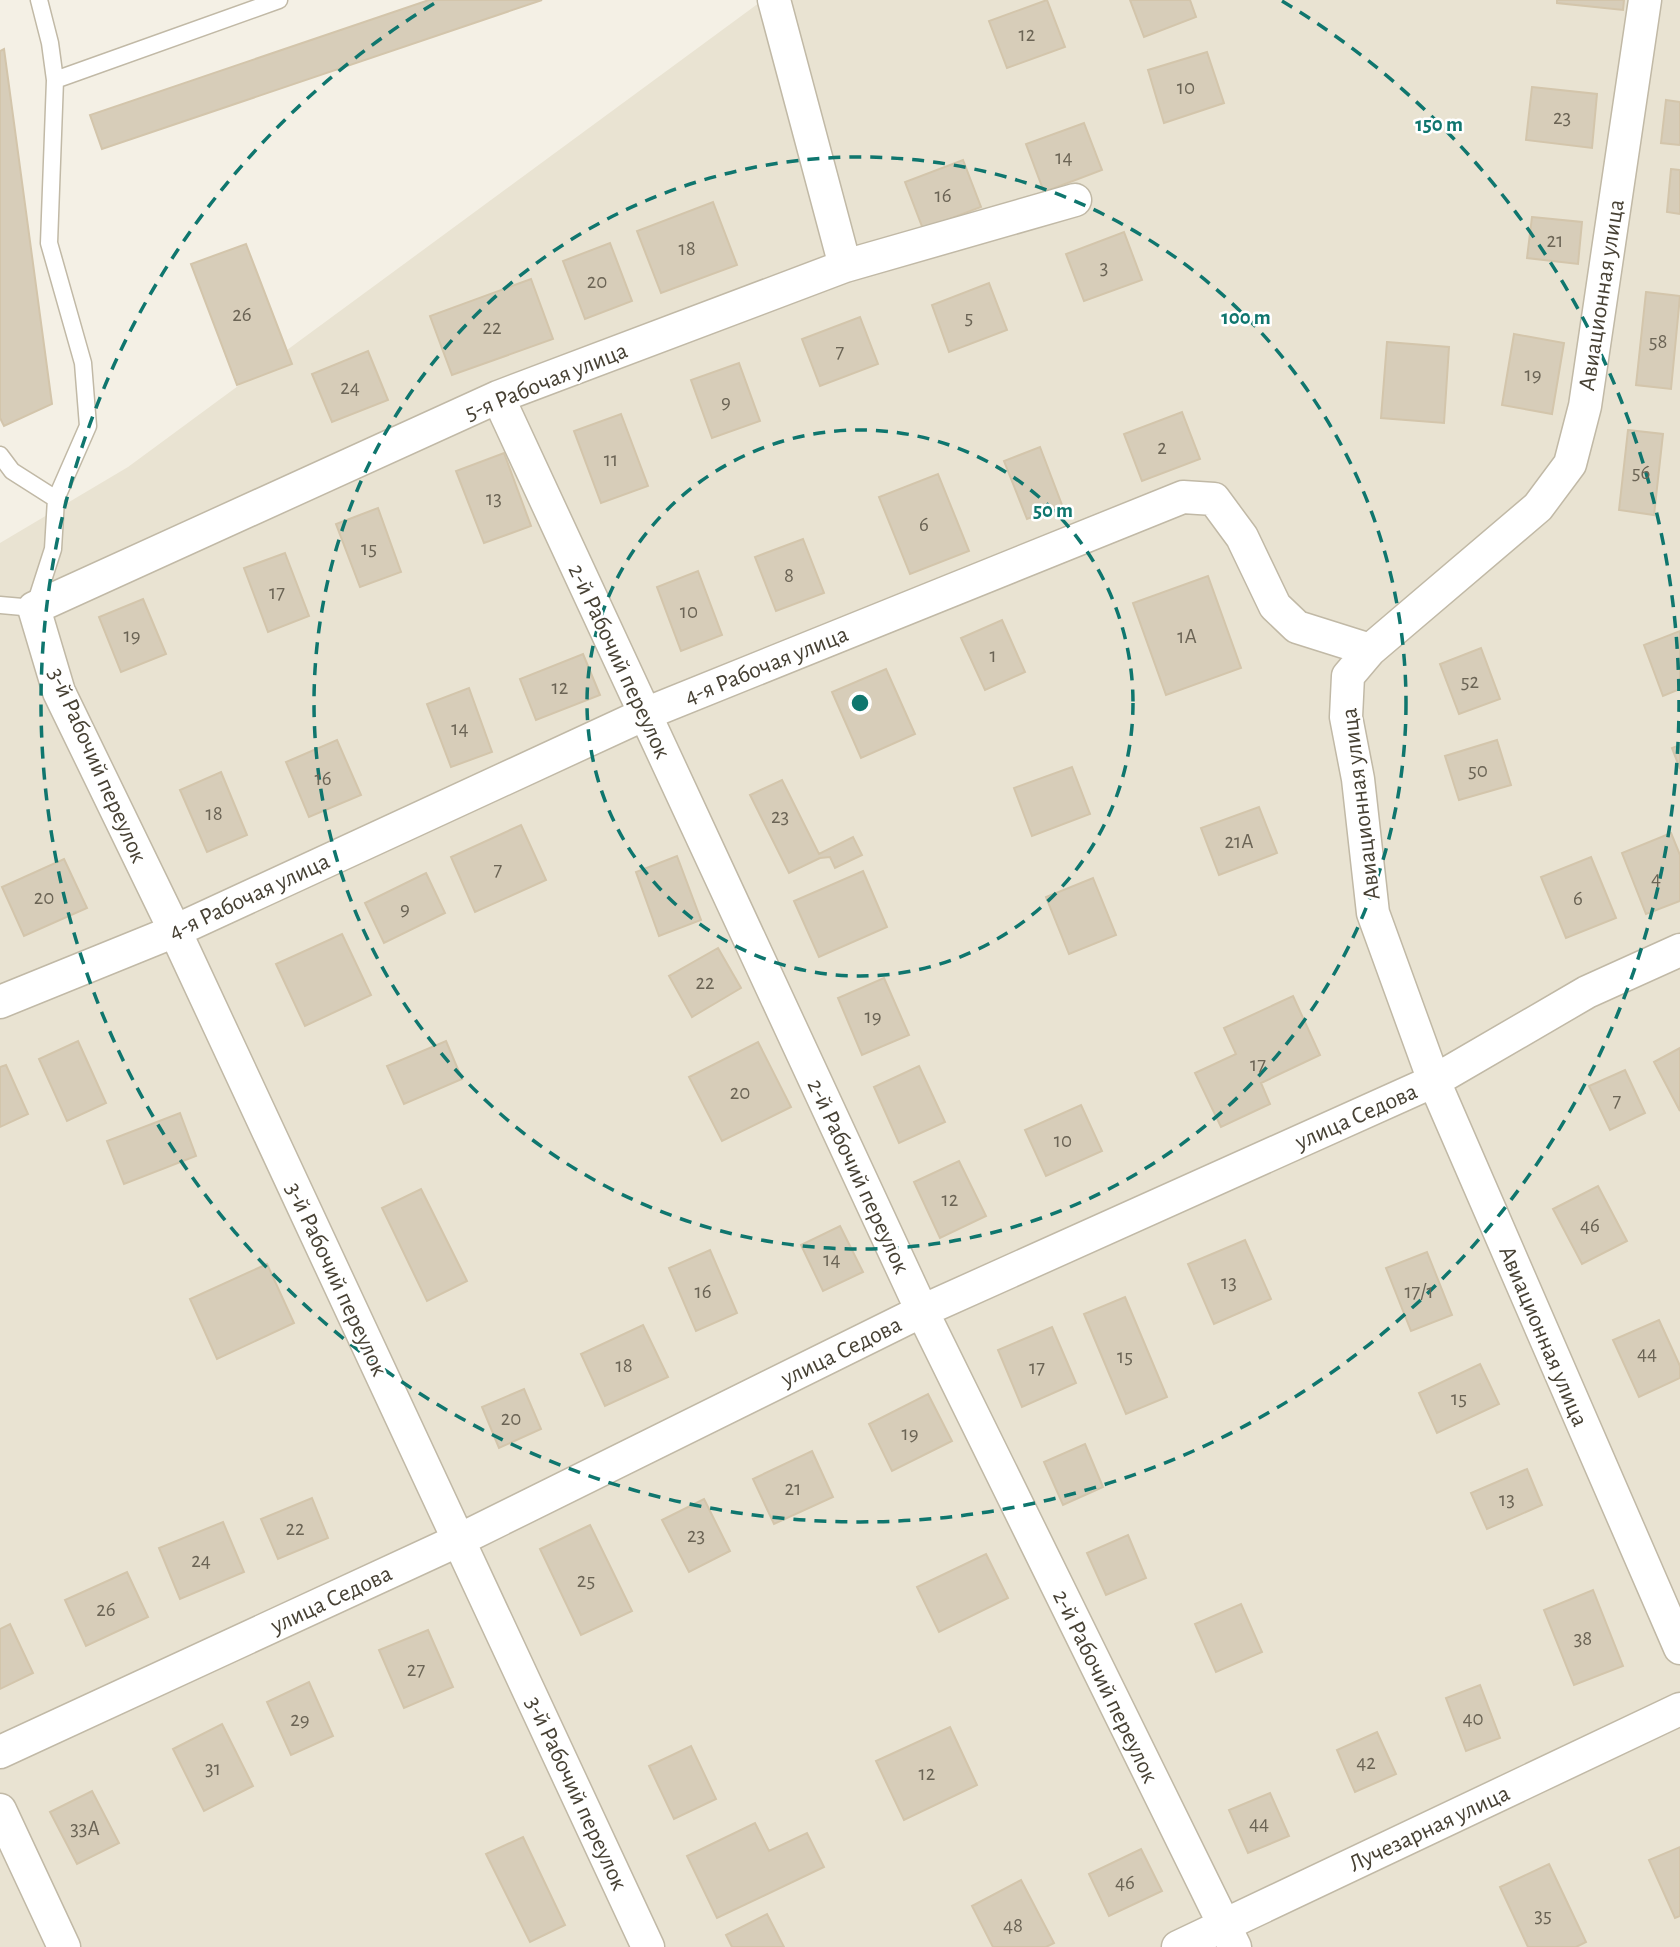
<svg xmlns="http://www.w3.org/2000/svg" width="1680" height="1947" font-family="'Alegreya Sans',sans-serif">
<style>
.residential{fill:#e9e3d2}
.building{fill:#d7cdb9;stroke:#d3c5ab;stroke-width:2}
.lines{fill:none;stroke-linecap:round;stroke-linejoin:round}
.service-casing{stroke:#c1b9a6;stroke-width:19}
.minor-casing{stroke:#c1b9a6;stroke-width:35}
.service{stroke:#fff;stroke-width:16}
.minor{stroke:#fff;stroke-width:32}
.ring{fill:none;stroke:#0f766e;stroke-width:3.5;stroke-dasharray:12 9}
.labels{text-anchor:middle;stroke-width:5;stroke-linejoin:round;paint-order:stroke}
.number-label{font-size:21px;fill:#6b6455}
.street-label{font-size:24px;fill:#474134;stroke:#fff}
.centre{fill:#0f766e;stroke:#fff;stroke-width:3.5}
.ring-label{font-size:21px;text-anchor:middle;font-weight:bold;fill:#0f766e;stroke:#fff;stroke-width:5;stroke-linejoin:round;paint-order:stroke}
</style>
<rect width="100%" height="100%" fill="#f4f0e5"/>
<path class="residential" d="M 763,0 L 1680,0 L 1680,1947 L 0,1947 L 0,543 L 128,467 Z"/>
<path class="building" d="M 429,0 L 542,0 L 102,149 L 90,115 Z
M 1047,0 L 1065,47 L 1007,68 L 989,21 Z
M 1130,0 L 1190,0 L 1196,17 L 1144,37 Z
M 1557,0 L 1624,0 L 1623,10 L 1557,3 Z
M 4,49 L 52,404 L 4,426 L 0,418 L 0,51 Z
M 1207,52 L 1224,103 L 1164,123 L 1148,70 Z
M 1532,87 L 1597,94 L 1592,148 L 1526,140 Z
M 1666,100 L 1680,102 L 1680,145 L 1661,143 Z
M 1084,123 L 1102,170 L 1044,192 L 1026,144 Z
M 963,160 L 981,207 L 923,229 L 905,182 Z
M 1671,169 L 1680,170 L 1680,214 L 1667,212 Z
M 713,202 L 737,265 L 661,293 L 637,231 Z
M 1532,217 L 1582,222 L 1578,264 L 1527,258 Z
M 1124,232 L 1142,280 L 1084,301 L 1066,254 Z
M 610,243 L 632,301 L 585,319 L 563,261 Z
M 246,244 L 292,364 L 237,385 L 191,264 Z
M 531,279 L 553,339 L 452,375 L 430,316 Z
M 989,283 L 1007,330 L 949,352 L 932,305 Z
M 1646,292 L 1680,296 L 1671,389 L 1636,385 Z
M 860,317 L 878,364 L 820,386 L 802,339 Z
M 1514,334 L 1564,343 L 1552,414 L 1502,405 Z
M 1387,342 L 1449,347 L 1444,423 L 1381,418 Z
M 368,351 L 388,400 L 332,422 L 312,374 Z
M 739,363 L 760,421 L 712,438 L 691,380 Z
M 1182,412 L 1200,459 L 1142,481 L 1124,434 Z
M 621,414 L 648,486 L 601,503 L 574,431 Z
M 1628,430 L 1663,434 L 1654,515 L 1619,510 Z
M 1040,447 L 1062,505 L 1027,519 L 1004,461 Z
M 504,453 L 531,526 L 484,543 L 456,471 Z
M 938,474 L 969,551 L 910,574 L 879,497 Z
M 378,508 L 401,572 L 360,587 L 336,524 Z
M 803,539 L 824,593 L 776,611 L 755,557 Z
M 285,553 L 309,616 L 268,632 L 244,568 Z
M 698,571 L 722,635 L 681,651 L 657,587 Z
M 1208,576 L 1241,668 L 1166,695 L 1133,603 Z
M 143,599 L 166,654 L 121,672 L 99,617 Z
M 1002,620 L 1025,672 L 985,690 L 961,638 Z
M 1680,631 L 1680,689 L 1663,696 L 1644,645 Z
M 1481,648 L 1500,699 L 1459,714 L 1440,664 Z
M 583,654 L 600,695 L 536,720 L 520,679 Z
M 886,669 L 915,734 L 861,758 L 832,692 Z
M 469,688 L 492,752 L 451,767 L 427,704 Z
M 337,740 L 361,795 L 309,817 L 286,762 Z
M 1497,740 L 1511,785 L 1459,800 L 1445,756 Z
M 1680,745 L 1680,769 L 1672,748 Z
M 1072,767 L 1090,814 L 1032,836 L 1014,788 Z
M 221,772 L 247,835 L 207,852 L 180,790 Z
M 782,780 L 819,854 L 853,837 L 862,855 L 835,868 L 830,857 L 820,858 L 789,873 L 750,795 Z
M 1259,807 L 1277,853 L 1219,875 L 1201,828 Z
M 521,825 L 546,880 L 475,912 L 451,857 Z
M 1671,833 L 1680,855 L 1680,901 L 1646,914 L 1622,853 Z
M 677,856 L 701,920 L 659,936 L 636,872 Z
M 1591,857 L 1616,918 L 1566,938 L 1541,877 Z
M 64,859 L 87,908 L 24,936 L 2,887 Z
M 863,871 L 887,927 L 819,957 L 794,901 Z
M 426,873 L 445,913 L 384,943 L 365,903 Z
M 1093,878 L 1116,935 L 1069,954 L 1046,897 Z
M 342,934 L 371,995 L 305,1026 L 276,964 Z
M 718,948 L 741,988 L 692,1017 L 669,976 Z
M 884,978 L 909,1035 L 862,1055 L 838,998 Z
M 1293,996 L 1320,1055 L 1261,1083 L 1270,1104 L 1221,1127 L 1195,1073 L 1236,1054 L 1224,1028 Z
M 78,1041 L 106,1103 L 67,1121 L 39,1059 Z
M 446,1041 L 462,1079 L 404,1104 L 387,1066 Z
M 758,1042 L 791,1107 L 722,1141 L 689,1077 Z
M 1680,1048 L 1680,1111 L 1654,1062 Z
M 6,1065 L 28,1114 L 0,1127 L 0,1067 Z
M 919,1066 L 945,1122 L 899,1143 L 874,1087 Z
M 1625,1070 L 1645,1113 L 1610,1130 L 1589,1086 Z
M 1081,1105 L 1102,1151 L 1046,1176 L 1025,1130 Z
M 180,1113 L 196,1156 L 124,1184 L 107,1141 Z
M 959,1161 L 986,1216 L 940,1238 L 914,1182 Z
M 1598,1186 L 1627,1241 L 1582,1264 L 1553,1209 Z
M 421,1189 L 467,1281 L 427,1301 L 382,1208 Z
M 840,1226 L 863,1272 L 823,1291 L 801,1245 Z
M 1245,1240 L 1271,1299 L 1214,1324 L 1188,1264 Z
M 710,1250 L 737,1313 L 696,1331 L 669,1268 Z
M 1427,1252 L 1452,1315 L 1411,1331 L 1386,1268 Z
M 267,1264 L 294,1323 L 217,1359 L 190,1299 Z
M 1125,1297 L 1167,1397 L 1126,1414 L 1084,1314 Z
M 1659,1320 L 1680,1366 L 1680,1378 L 1639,1397 L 1613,1340 Z
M 643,1325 L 668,1377 L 605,1406 L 581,1354 Z
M 1052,1327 L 1076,1383 L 1022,1407 L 998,1350 Z
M 1480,1364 L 1499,1404 L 1437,1433 L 1419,1393 Z
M 524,1389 L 541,1429 L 499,1448 L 482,1407 Z
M 928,1394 L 952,1441 L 892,1471 L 869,1424 Z
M 1085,1444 L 1103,1487 L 1063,1505 L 1044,1462 Z
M 812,1451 L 833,1497 L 774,1524 L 753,1479 Z
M 1527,1469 L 1542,1505 L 1487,1529 L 1471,1493 Z
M 312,1498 L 328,1538 L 278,1559 L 261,1519 Z
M 704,1499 L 730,1551 L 689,1572 L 662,1520 Z
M 223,1522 L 244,1572 L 180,1599 L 159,1548 Z
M 590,1525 L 632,1611 L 581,1635 L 540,1549 Z
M 1128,1535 L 1146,1578 L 1106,1595 L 1087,1553 Z
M 986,1554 L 1008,1598 L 939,1632 L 917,1587 Z
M 127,1572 L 148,1617 L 86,1646 L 65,1600 Z
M 1593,1590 L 1623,1666 L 1574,1685 L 1544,1610 Z
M 1241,1604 L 1262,1652 L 1216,1672 L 1195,1624 Z
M 10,1624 L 33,1673 L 0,1689 L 0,1629 Z
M 428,1630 L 453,1687 L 404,1708 L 379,1650 Z
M 309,1682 L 333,1736 L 291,1755 L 267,1702 Z
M 1480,1685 L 1500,1738 L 1466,1751 L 1446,1698 Z
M 222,1724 L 253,1786 L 204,1811 L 173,1749 Z
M 950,1727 L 977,1785 L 904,1820 L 876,1761 Z
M 1377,1732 L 1396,1774 L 1355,1792 L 1337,1750 Z
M 691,1746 L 716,1799 L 674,1819 L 649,1766 Z
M 92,1791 L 119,1843 L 77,1864 L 50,1812 Z
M 1270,1793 L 1289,1836 L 1248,1853 L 1229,1810 Z
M 755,1823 L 769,1851 L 807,1833 L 824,1867 L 717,1918 L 687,1856 Z
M 523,1837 L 565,1925 L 530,1942 L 486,1854 Z
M 1680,1847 L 1680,1916 L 1675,1918 L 1649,1860 Z
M 1141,1849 L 1162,1891 L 1109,1916 L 1089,1874 Z
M 1549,1864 L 1586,1942 L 1576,1947 L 1528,1947 L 1500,1887 Z
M 1021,1880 L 1054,1943 L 1046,1947 L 993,1947 L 972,1906 Z
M 767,1914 L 784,1947 L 732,1947 L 726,1935 Z"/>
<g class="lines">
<g class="service-casing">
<path id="service" d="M 55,80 L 279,0
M 0,455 L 12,471 L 56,499
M 0,605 L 34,608 L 53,549 L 56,499 L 88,426 L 83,363 L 49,243 L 55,80 L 50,43 L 39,0"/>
</g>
<g class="minor-casing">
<path id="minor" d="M 774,0 L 845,266
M 1645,0 L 1585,406 L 1570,464 L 1538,507 L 1370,650 L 1348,676 L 1346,717 L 1358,779 L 1373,913 L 1434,1081 L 1680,1648
M 498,397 L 922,1311 L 1235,1947
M 0,1002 L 175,931 L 645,714 L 1183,497 L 1214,499 L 1242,537 L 1275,606 L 1297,627 L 1370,650
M 0,1752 L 459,1540 L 922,1311 L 1434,1081 L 1587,992 L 1680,950
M 0,1810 L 64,1947
M 648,1947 L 175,931 L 59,692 L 34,608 L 498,397 L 845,266 L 1075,200
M 1178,1947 L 1680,1709"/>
</g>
<use href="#service" class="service"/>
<use href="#minor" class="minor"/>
</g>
<g class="ring">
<circle cx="860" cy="703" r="273"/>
<circle cx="860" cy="703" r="546"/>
<path d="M1282 1A819 819 0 1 1 438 1"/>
</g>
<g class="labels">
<g class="number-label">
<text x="1027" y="41">12</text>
<text x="1186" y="94">10</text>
<text x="1562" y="124">23</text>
<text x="1064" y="164">14</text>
<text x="943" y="202">16</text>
<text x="1555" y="247">21</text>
<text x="687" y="255">18</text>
<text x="1104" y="274">3</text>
<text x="597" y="288">20</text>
<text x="242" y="321">26</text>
<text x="969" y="324">5</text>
<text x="492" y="334">22</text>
<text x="1658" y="348">58</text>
<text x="840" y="358">7</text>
<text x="1533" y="381">19</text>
<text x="350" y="394">24</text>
<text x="726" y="408">9</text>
<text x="1162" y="454">2</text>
<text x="611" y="466">11</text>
<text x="1641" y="479">56</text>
<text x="494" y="505">13</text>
<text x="924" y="531">6</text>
<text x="369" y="555">15</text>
<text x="789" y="582">8</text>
<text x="277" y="599">17</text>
<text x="689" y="618">10</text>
<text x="132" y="642">19</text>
<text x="1187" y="643">1А</text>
<text x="993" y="662">1</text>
<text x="1470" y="688">52</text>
<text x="560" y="694">12</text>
<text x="460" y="735">14</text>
<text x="1478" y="777">50</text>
<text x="323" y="785">16</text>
<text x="214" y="820">18</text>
<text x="780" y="823">23</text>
<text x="1239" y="848">21А</text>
<text x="498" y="876">7</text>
<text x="1656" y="885">4</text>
<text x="44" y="904">20</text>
<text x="1578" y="905">6</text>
<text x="405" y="915">9</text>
<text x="705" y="989">22</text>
<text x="873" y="1023">19</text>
<text x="1258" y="1071">17</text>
<text x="740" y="1099">20</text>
<text x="1617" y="1107">7</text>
<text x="1063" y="1147">10</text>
<text x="950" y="1206">12</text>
<text x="1590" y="1232">46</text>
<text x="832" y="1266">14</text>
<text x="1229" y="1289">13</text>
<text x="703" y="1298">16</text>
<text x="1419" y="1298">17/1</text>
<text x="1647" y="1360">44</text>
<text x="1125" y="1363">15</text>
<text x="624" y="1372">18</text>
<text x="1037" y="1374">17</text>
<text x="1459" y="1405">15</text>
<text x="511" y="1425">20</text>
<text x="910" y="1440">19</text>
<text x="793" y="1495">21</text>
<text x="1507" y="1506">13</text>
<text x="295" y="1535">22</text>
<text x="696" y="1542">23</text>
<text x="201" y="1567">24</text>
<text x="586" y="1587">25</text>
<text x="106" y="1616">26</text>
<text x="1583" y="1645">38</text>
<text x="416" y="1676">27</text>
<text x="1473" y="1725">40</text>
<text x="300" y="1726">29</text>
<text x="1366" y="1769">42</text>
<text x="213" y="1775">31</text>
<text x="927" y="1780">12</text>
<text x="1259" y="1830">44</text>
<text x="85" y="1835">33А</text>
<text x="1125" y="1889">46</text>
<text x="1543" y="1922">35</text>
<text x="1013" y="1932">48</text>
</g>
<g class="street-label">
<text transform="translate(1601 295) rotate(-81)" y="8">Авиационная улица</text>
<text transform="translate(546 381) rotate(-22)" y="8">5-я Рабочая улица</text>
<text transform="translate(620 661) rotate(65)" y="8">2-й Рабочий переулок</text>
<text transform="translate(766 665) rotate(-22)" y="8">4-я Рабочая улица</text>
<text transform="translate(98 765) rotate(66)" y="8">3-й Рабочий переулок</text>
<text transform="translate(1360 804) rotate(-97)" y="8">Авиационная улица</text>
<text transform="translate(249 896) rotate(-25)" y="8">4-я Рабочая улица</text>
<text transform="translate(1356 1116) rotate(-24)" y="8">улица Седова</text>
<text transform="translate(859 1176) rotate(65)" y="8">2-й Рабочий переулок</text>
<text transform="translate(337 1279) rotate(65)" y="8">3-й Рабочий переулок</text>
<text transform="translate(1544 1336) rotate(67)" y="8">Авиационная улица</text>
<text transform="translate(841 1351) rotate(-26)" y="8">улица Седова</text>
<text transform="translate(331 1599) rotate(-25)" y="8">улица Седова</text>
<text transform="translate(1106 1686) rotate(64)" y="8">2-й Рабочий переулок</text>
<text transform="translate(577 1793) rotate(65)" y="8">3-й Рабочий переулок</text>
<text transform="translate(1429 1828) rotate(-25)" y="8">Лучезарная улица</text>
</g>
</g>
<circle cx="860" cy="703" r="10" class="centre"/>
<g class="ring-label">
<text x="1439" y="131">150 m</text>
<text x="1246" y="324">100 m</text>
<text x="1053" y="517">50 m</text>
</g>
</svg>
